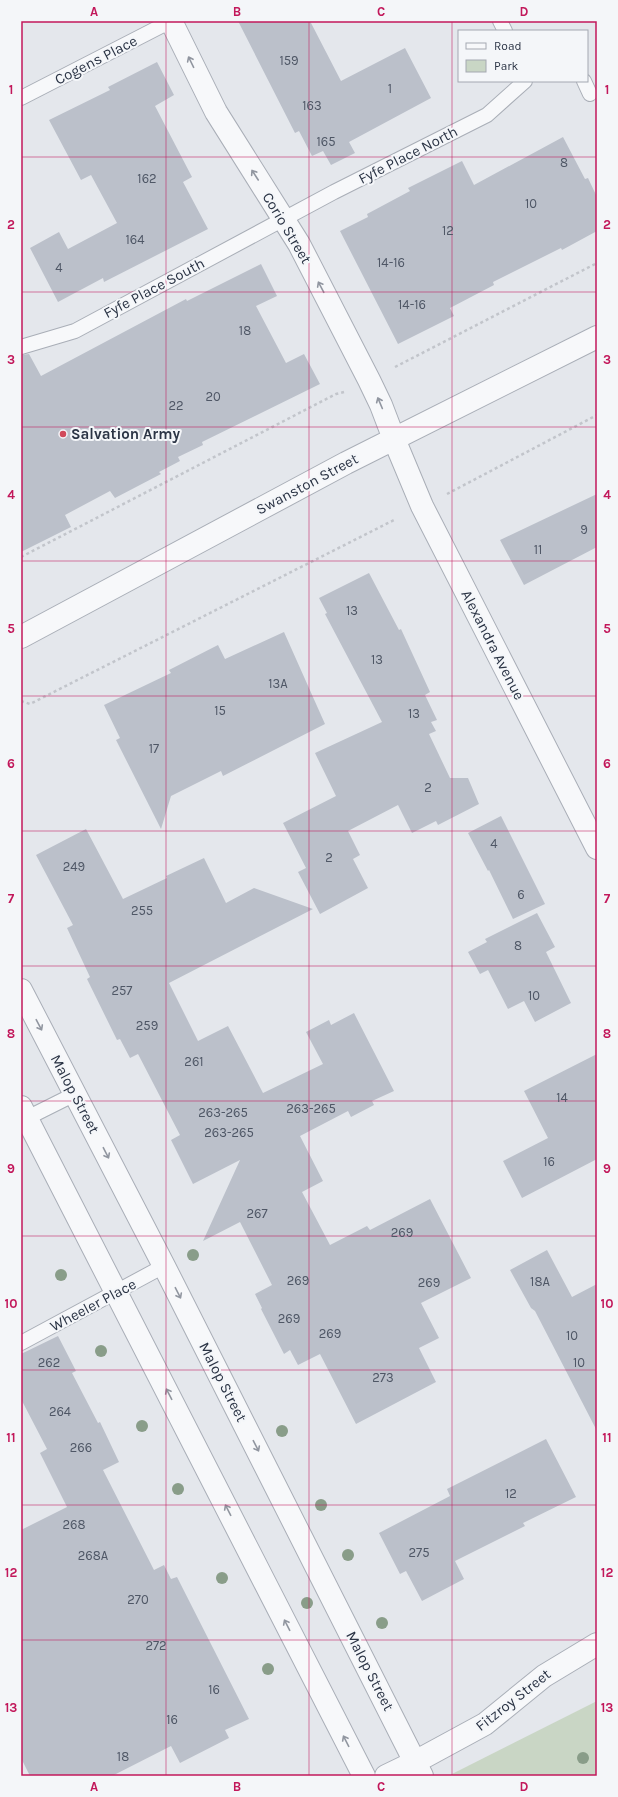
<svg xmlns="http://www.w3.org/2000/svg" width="618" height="1797" font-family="Karla,sans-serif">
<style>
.green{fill:#c9d6c5}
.building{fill:#bbc0ca}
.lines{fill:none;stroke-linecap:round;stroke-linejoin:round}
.service-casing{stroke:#a9aeb7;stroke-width:16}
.minor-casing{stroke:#a9aeb7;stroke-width:24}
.tertiary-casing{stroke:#a9aeb7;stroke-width:24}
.path{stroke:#c2c5cb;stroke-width:2.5;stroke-dasharray:3 3;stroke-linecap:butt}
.service{stroke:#f7f8fa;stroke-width:14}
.minor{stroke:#f7f8fa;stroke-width:22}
.tertiary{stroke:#f7f8fa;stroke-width:22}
.tree{fill:#899d89}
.oneway{stroke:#9196a0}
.grid{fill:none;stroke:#c2185b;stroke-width:1;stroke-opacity:0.55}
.poi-dot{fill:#d1495b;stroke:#f4f6f9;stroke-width:1.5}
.labels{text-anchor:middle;stroke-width:4;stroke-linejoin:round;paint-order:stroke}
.number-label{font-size:13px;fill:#4f5766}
.street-label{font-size:15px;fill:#2b3445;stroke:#f4f6f9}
.poi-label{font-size:15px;font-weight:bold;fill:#2b3445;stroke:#f4f6f9;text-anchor:start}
.neatline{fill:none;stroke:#c2185b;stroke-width:1.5}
.grid-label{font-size:13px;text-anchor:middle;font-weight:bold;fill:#c2185b}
</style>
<rect width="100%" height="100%" fill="#e4e7ec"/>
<path class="green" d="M 597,1701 L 597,1776 L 450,1775 Z"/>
<path class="building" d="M 238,21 L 310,21 L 341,81 L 405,48 L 431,98 L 349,142 L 355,153 L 331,165 L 323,151 L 312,156 L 299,131 L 295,133 Z
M 157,62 L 174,95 L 155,106 L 192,177 L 183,182 L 208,229 L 104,282 L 103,278 L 58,302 L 30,248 L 59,232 L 68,249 L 117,223 L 91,175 L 81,180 L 49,120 L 110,90 L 108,87 Z
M 563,137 L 585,179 L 588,178 L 597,197 L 597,231 L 562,250 L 561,248 L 493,282 L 494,285 L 450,308 L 454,316 L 398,344 L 340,231 L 368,217 L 367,214 L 410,191 L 408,188 L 462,161 L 474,185 Z
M 261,264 L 277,296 L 256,306 L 286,363 L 304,354 L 320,384 L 202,442 L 203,445 L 178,457 L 180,461 L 159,472 L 161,474 L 115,498 L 110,491 L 65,515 L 71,527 L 21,552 L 21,355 L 29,354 L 41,376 L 186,299 L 187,301 Z
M 597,494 L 597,547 L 524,585 L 500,540 Z
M 369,573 L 399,630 L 401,629 L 430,692 L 425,695 L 437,720 L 431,722 L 436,731 L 429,734 L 450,778 L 468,778 L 479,804 L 438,825 L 436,821 L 412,833 L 398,805 L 348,831 L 360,855 L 353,859 L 368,888 L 320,914 L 298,872 L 306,868 L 283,823 L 336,796 L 315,753 L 382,722 L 325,614 L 327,613 L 319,598 Z
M 284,632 L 325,724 L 223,776 L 221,771 L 171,796 L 161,829 L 116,740 L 120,738 L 104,705 L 171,673 L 169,670 L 218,645 L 225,659 Z
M 501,816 L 545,904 L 513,919 L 489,870 L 488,871 L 468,833 Z
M 86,829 L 123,899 L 167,878 L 166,876 L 204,858 L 226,903 L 254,888 L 313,909 L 169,983 L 198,1041 L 228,1026 L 263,1093 L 323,1064 L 306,1032 L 329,1020 L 331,1025 L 354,1013 L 394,1091 L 372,1101 L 374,1105 L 351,1117 L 348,1111 L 300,1136 L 323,1181 L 302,1192 L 330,1245 L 367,1226 L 370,1230 L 430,1199 L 471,1278 L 421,1303 L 439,1338 L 419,1348 L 436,1382 L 356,1424 L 320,1354 L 298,1365 L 290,1350 L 284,1354 L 261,1309 L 262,1308 L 255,1294 L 272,1285 L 240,1222 L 203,1241 L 240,1160 L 193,1184 L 171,1140 L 180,1135 L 138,1054 L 130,1058 L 120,1039 L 117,1040 L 87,979 L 90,977 L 67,928 L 73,925 L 36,855 Z
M 537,913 L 555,947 L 546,952 L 571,1003 L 535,1022 L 524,1001 L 508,1009 L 488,970 L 480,974 L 468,952 L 487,942 L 485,939 Z
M 597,1054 L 597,1159 L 522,1198 L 503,1161 L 548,1138 L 524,1091 Z
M 547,1250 L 572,1297 L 597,1284 L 597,1431 L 535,1311 L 531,1308 L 510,1270 Z
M 58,1336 L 76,1371 L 72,1373 L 98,1423 L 100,1422 L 119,1462 L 103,1470 L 154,1570 L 164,1565 L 171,1579 L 177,1577 L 249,1719 L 225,1730 L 229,1738 L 180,1763 L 171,1746 L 112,1776 L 30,1776 L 21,1758 L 21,1530 L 67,1507 L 40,1453 L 47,1449 L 21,1399 L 21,1354 Z
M 546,1439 L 576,1497 L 523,1523 L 525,1526 L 455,1561 L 464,1579 L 422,1601 L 406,1571 L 400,1574 L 379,1533 L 450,1496 L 447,1489 Z"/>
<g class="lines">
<g class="service-casing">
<path id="service" d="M 500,21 L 505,31
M 584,81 L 590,94
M 21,98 L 171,21
M 21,347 L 75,331 L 334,192 L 487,115 L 525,81
M 21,1121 L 75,1094
M 21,1343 L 164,1266"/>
</g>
<g class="minor-casing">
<path id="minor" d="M 171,21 L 216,112 L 299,244 L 369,380 L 381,405 L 394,439 L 422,506 L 597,848
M 21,637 L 346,463 L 597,337
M 415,1762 L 485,1724 L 544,1676 L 597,1644"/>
</g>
<g class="tertiary-casing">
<path id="tertiary" d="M 21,990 L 164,1266 L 422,1776
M 21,1107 L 364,1776
M 386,1776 L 415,1762"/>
</g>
<path class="path" d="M 395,367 L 597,263
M 447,494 L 597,415
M 21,557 L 336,394 L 344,392
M 21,701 L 30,704 L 396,519"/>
<use href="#service" class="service"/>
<use href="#minor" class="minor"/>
<use href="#tertiary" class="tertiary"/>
</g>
<g class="tree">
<circle cx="193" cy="1255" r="6"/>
<circle cx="61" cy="1275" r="6"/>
<circle cx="101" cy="1351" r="6"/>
<circle cx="142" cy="1426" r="6"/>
<circle cx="282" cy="1431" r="6"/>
<circle cx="178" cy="1489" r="6"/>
<circle cx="321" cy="1505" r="6"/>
<circle cx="348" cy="1555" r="6"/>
<circle cx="222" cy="1578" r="6"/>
<circle cx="307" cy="1603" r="6"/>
<circle cx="382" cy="1623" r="6"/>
<circle cx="268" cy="1669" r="6"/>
<circle cx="583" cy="1758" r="6"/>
</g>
<defs><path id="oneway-shaft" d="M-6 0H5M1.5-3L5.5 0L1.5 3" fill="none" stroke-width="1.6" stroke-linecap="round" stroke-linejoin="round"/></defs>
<g class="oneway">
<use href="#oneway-shaft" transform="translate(191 62) rotate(-116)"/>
<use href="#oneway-shaft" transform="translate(255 175) rotate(-123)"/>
<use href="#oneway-shaft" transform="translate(321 287) rotate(-118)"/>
<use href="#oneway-shaft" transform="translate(380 403) rotate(-113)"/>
<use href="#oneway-shaft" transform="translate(39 1025) rotate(62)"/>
<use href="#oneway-shaft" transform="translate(106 1153) rotate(63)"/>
<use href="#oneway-shaft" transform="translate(178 1293) rotate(63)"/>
<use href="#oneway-shaft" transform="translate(169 1394) rotate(-117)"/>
<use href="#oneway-shaft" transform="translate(256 1446) rotate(63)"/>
<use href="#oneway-shaft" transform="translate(228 1510) rotate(-117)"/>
<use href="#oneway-shaft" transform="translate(287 1625) rotate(-117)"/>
<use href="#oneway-shaft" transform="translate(346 1741) rotate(-117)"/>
</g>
<path class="grid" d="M 166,21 L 166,1776M 309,21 L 309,1776M 452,21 L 452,1776M 21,157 L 597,157M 21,292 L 597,292M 21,427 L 597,427M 21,561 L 597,561M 21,696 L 597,696M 21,831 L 597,831M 21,966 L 597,966M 21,1101 L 597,1101M 21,1236 L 597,1236M 21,1370 L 597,1370M 21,1505 L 597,1505M 21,1640 L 597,1640"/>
<circle class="poi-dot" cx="63" cy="434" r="4"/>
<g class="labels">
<g class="number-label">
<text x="289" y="65">159</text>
<text x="390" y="93">1</text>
<text x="312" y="110">163</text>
<text x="326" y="146">165</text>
<text x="564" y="167">8</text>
<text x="147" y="183">162</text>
<text x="531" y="208">10</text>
<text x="448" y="235">12</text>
<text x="135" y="244">164</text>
<text x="391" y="267">14-16</text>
<text x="59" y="272">4</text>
<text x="412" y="309">14-16</text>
<text x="245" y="335">18</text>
<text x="213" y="401">20</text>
<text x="176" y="410">22</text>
<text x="584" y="534">9</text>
<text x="538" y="554">11</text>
<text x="352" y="615">13</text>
<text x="377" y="664">13</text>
<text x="278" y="688">13A</text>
<text x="220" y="715">15</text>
<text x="414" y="718">13</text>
<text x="154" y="753">17</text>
<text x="428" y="792">2</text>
<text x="494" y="848">4</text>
<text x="329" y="862">2</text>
<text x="74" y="871">249</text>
<text x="521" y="899">6</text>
<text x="142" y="915">255</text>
<text x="518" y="950">8</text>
<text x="122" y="995">257</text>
<text x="534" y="1000">10</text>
<text x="147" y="1030">259</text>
<text x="194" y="1066">261</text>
<text x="562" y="1102">14</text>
<text x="311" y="1113">263-265</text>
<text x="223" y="1117">263-265</text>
<text x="229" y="1137">263-265</text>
<text x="549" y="1166">16</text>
<text x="257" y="1218">267</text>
<text x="402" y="1237">269</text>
<text x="298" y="1285">269</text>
<text x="540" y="1286">18A</text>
<text x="429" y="1287">269</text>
<text x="289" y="1323">269</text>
<text x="330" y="1338">269</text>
<text x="572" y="1340">10</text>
<text x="49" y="1367">262</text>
<text x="579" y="1367">10</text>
<text x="383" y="1382">273</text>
<text x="60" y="1416">264</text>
<text x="81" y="1452">266</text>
<text x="511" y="1498">12</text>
<text x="74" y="1529">268</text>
<text x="419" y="1557">275</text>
<text x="93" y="1560">268A</text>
<text x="138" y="1604">270</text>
<text x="156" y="1650">272</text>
<text x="214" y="1694">16</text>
<text x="172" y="1724">16</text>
<text x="123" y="1761">18</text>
</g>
<g class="street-label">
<text transform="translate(96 60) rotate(-27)" y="5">Cogens Place</text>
<text transform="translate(408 155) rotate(-27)" y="5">Fyfe Place North</text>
<text transform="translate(287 228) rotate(59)" y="5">Corio Street</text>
<text transform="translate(154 288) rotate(-28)" y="5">Fyfe Place South</text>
<text transform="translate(307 484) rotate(-28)" y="5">Swanston Street</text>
<text transform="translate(493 645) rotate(63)" y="5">Alexandra Avenue</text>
<text transform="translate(75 1094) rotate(62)" y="5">Malop Street</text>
<text transform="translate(93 1305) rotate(-28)" y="5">Wheeler Place</text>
<text transform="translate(223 1382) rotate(63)" y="5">Malop Street</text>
<text transform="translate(370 1671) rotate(63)" y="5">Malop Street</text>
<text transform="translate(513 1700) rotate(-38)" y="5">Fitzroy Street</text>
</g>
<g class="poi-label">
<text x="71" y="439">Salvation Army</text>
</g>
</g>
<rect width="618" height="1797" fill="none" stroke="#f4f6f9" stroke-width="44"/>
<rect x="458" y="30" width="130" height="52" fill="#f4f6f9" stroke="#a4a8b1"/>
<rect x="466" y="43" width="20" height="6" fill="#f7f8fa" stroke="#a4a8b1"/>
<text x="494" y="50" font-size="12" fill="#2b3445">Road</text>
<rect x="466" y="60" width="20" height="12" fill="#c9d6c5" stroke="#a4a8b1"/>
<text x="494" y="70" font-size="12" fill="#2b3445">Park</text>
<rect x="22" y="22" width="574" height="1753" class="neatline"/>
<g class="grid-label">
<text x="94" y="16">A</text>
<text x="237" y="16">B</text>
<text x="381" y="16">C</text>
<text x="524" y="16">D</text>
<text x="11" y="94">1</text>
<text x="607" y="94">1</text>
<text x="11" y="229">2</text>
<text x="607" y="229">2</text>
<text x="11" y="364">3</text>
<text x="607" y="364">3</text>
<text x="11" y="499">4</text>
<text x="607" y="499">4</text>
<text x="11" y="633">5</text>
<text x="607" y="633">5</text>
<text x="11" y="768">6</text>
<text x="607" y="768">6</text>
<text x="11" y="903">7</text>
<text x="607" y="903">7</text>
<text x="11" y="1038">8</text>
<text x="607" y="1038">8</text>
<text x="11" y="1173">9</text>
<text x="607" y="1173">9</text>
<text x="11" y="1308">10</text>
<text x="607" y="1308">10</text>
<text x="11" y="1442">11</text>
<text x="607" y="1442">11</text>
<text x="11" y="1577">12</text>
<text x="607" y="1577">12</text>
<text x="11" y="1712">13</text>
<text x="607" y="1712">13</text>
<text x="94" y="1791">A</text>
<text x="237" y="1791">B</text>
<text x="381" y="1791">C</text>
<text x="524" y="1791">D</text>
</g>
</svg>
